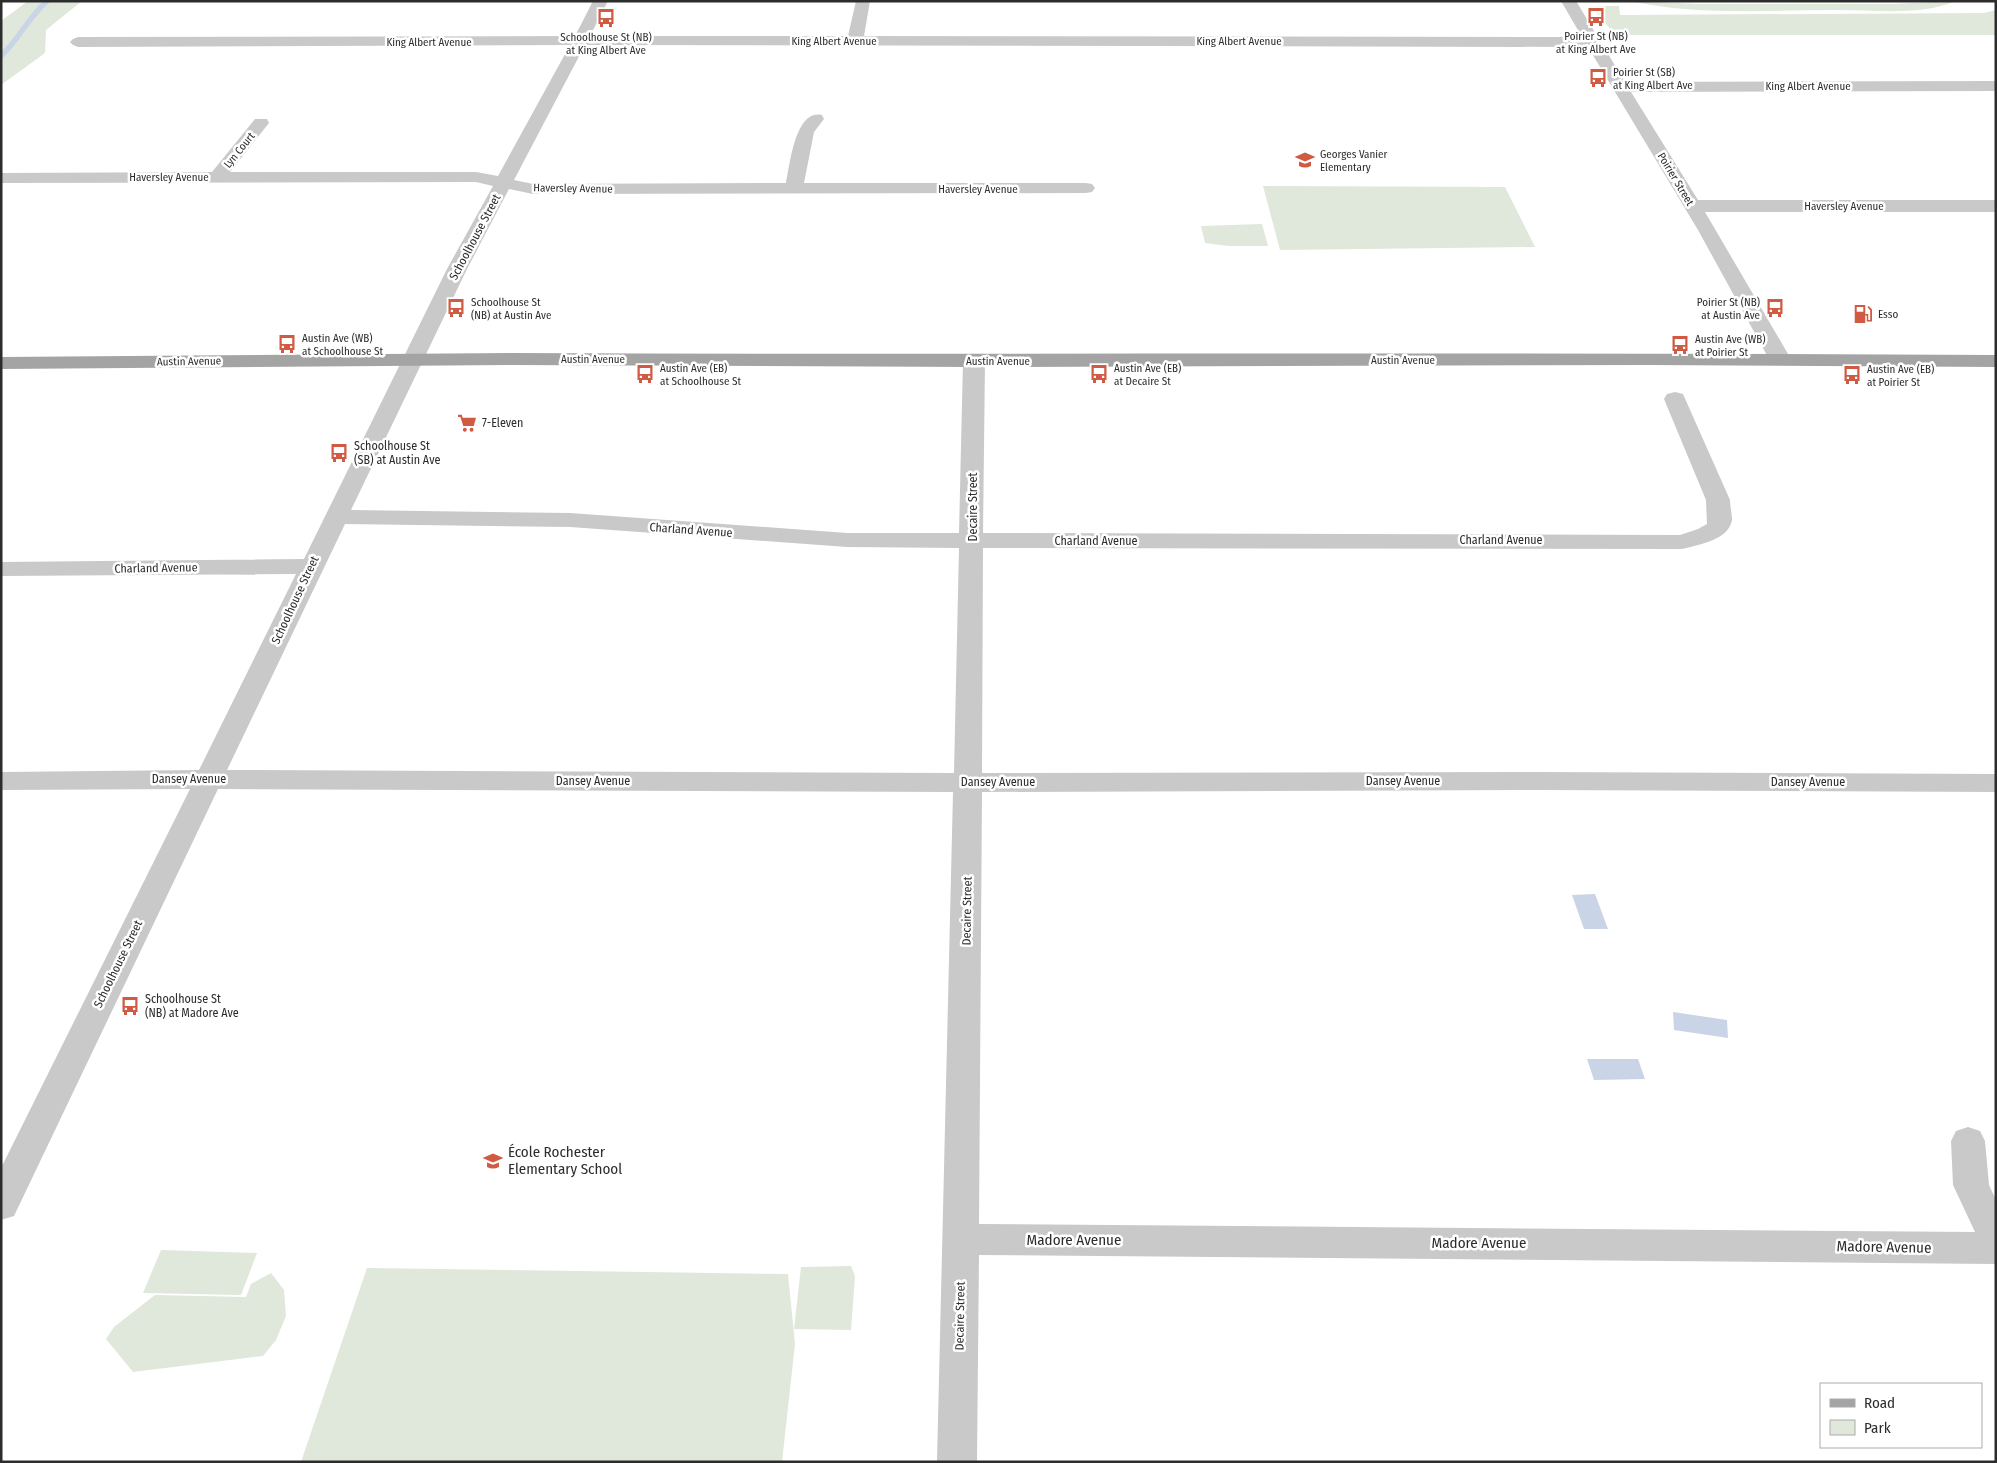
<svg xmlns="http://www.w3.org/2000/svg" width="1997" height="1463" font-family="'Fira Sans Condensed',sans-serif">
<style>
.green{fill:#dfe8db}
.water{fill:#c9d4e6}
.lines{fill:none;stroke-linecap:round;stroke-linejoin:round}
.stream{stroke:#c9d4e6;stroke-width:5.5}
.minor{fill:#c9c9c9;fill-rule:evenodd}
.major{fill:#a4a4a4;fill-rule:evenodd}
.labels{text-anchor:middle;stroke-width:5;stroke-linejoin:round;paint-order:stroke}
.far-poi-label{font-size:11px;fill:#2c2c2c;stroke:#fff;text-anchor:start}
.far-street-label{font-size:11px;fill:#2c2c2c;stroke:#fff}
.street-label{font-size:12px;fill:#2c2c2c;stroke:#fff}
.poi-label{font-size:12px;fill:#2c2c2c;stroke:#fff;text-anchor:start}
.near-poi-label{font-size:15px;fill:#2c2c2c;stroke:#fff;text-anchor:start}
.near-street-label{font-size:15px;fill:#2c2c2c;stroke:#fff}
</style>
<rect width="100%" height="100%" fill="#fff"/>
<path class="green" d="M 28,1 L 82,1 L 46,30 L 45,53 L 1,85 L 1,21 Z
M 1630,1 L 1699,4 L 1892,4 L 1956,1 C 1921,16 1876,10 1839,10 C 1769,10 1698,16 1630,1 Z
M 1598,6 L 1619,6 L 1620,15 L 1984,13 L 1996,10 L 1996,35 L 1615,35 L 1592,7 Z
M 1263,186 L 1505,187 L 1535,247 L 1280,250 Z
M 1262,224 L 1268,246 L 1229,246 L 1205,243 L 1201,226 Z
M 161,1250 L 257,1253 L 241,1295 L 143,1293 Z
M 851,1266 L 855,1276 L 851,1330 L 794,1329 L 801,1267 Z
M 367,1268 L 788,1274 L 795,1344 L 782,1462 L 301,1462 Z
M 271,1273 L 284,1290 L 286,1316 L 276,1340 L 263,1356 L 133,1372 L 106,1339 L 114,1327 L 155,1295 L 246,1297 L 251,1284 Z"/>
<path class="water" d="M 1595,894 L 1608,929 L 1584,929 L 1572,895 Z
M 1673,1012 L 1727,1020 L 1728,1038 L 1674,1030 Z
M 1587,1059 L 1638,1059 L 1645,1079 L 1594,1080 Z"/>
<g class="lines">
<path class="stream" d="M 1,56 C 19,39 29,17 47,1"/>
<path class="minor" d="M 593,1 L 608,1 L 590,36 L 848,36 L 856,1 L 870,1 L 864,36 L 1582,37 L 1561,1 L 1576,1 L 1625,82 L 1996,81 L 1996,91 L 1631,92 L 1698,200 L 1996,200 L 1996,212 L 1705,212 L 1791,359 L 1787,363 L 1780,365 L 1773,363 L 1769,359 L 1698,230 L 1588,47 L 585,45 L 514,180 L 533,184 L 786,183 C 790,165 795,109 822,115 L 824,119 L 814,132 L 804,183 L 1086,183 L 1092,184 L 1095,188 L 1092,192 L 1086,193 L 533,194 L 509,189 L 467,269 L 351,510 L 570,513 L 847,533 L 959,533 L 963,361 L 967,357 L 974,355 L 981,357 L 985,361 L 983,533 L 1680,535 L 1698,529 L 1707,524 L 1706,500 L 1664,399 L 1667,394 L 1675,392 L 1683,394 L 1730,500 C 1730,506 1732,514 1732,520 C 1729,540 1698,545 1682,549 L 983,548 L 982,773 L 1538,772 L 1996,774 L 1996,792 L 1538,790 L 982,792 L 979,1224 L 1975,1232 L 1953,1185 L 1951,1141 L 1956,1131 L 1968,1127 L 1980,1131 L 1985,1141 L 1989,1185 L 1996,1200 L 1996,1264 L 979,1255 L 977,1462 L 937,1462 L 953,792 L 218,789 L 14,1216 L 1,1220 L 1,1168 L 190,789 L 1,790 L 1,772 L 199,770 L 296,574 L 1,576 L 1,562 L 304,559 L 447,269 L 493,186 L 476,182 L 1,183 L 1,173 L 212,172 L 255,119 L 267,119 L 269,123 L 230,172 L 476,172 L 498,176 L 570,45 L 78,47 L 73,45 L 70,42 L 73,39 L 78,37 L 575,36 ZM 345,524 L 570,527 L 847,547 L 959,548 L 954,773 L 227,770 Z"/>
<path class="major" d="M 511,353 C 1006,355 1501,352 1996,355 L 1996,367 L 1649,365 L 974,367 L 511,365 L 1,369 L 1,357 Z"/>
</g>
<defs>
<g id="bus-bare" transform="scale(1.5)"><path d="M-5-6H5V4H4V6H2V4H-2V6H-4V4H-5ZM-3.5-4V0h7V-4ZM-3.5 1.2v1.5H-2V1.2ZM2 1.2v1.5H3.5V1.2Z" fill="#d05b42" stroke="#fff" stroke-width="2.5" paint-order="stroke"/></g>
<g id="school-bare" transform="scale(1.5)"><path d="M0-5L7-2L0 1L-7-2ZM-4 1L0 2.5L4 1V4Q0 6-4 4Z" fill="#d05b42" stroke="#fff" stroke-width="2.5" paint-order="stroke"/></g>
<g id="fuel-bare" transform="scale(1.5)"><path d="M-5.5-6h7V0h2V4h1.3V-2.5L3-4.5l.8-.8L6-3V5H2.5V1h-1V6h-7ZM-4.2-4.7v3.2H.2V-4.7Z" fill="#d05b42" stroke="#fff" stroke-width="2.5" paint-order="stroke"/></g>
<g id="supermarket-bare" transform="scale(1.5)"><path d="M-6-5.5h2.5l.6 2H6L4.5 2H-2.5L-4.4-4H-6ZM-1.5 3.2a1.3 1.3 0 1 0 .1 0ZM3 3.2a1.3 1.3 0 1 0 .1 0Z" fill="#d05b42" stroke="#fff" stroke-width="2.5" paint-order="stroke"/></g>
</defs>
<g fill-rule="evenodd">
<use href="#bus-bare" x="1596" y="17"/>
<use href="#bus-bare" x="606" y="18"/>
<use href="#bus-bare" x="1598" y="78"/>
<use href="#school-bare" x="1305" y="160"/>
<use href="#bus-bare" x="456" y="308"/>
<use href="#bus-bare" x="1775" y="308"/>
<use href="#fuel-bare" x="1863" y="314"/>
<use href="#bus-bare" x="287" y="344"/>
<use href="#bus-bare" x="1680" y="345"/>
<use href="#bus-bare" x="645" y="374"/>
<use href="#bus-bare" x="1099" y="374"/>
<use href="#bus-bare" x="1852" y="375"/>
<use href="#supermarket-bare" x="467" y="423"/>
<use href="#bus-bare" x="339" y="453"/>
<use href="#bus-bare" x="130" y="1006"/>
<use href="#school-bare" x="493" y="1161"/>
</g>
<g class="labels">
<g class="far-poi-label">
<text x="1596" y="40" text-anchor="middle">Poirier St (NB)<tspan x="1596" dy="13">at King Albert Ave</tspan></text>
<text x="606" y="41" text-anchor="middle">Schoolhouse St (NB)<tspan x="606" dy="13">at King Albert Ave</tspan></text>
<text x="1613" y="76">Poirier St (SB)<tspan x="1613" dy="13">at King Albert Ave</tspan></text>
<text x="1320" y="158">Georges Vanier<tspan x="1320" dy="13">Elementary</tspan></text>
<text x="471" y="306">Schoolhouse St<tspan x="471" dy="13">(NB) at Austin Ave</tspan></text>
<text x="1760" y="306" text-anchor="end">Poirier St (NB)<tspan x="1760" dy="13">at Austin Ave</tspan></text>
<text x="1878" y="318">Esso</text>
<text x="302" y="342">Austin Ave (WB)<tspan x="302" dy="13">at Schoolhouse St</tspan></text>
<text x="1695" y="343">Austin Ave (WB)<tspan x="1695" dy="13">at Poirier St</tspan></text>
<text x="660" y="372">Austin Ave (EB)<tspan x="660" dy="13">at Schoolhouse St</tspan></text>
<text x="1114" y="372">Austin Ave (EB)<tspan x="1114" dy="13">at Decaire St</tspan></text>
<text x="1867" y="373">Austin Ave (EB)<tspan x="1867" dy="13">at Poirier St</tspan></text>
</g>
<g class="far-street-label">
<text x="834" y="45">King Albert Avenue</text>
<text x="1239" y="45">King Albert Avenue</text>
<text x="429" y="46">King Albert Avenue</text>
<text x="1808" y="90">King Albert Avenue</text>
<text transform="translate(239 150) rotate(-51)" y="4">Lyn Court</text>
<text x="169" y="181">Haversley Avenue</text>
<text transform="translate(1676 179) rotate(59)" y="4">Poirier Street</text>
<text transform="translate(573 188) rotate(1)" y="4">Haversley Avenue</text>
<text x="978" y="193">Haversley Avenue</text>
<text x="1844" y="210">Haversley Avenue</text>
<text x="593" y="363">Austin Avenue</text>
<text x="1403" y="364">Austin Avenue</text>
<text transform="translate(189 361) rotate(-1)" y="4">Austin Avenue</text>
<text x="998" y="365">Austin Avenue</text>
</g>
<g class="street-label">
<text transform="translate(475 237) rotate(-62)" y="4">Schoolhouse Street</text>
<text transform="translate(973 507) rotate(-90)" y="4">Decaire Street</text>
<text transform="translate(691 530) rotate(4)" y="4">Charland Avenue</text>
<text x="1501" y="544">Charland Avenue</text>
<text x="1096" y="545">Charland Avenue</text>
<text transform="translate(156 568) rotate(-1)" y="4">Charland Avenue</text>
<text transform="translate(295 600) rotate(-65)" y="4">Schoolhouse Street</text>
<text x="189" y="783">Dansey Avenue</text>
<text x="593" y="785">Dansey Avenue</text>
<text x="1403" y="785">Dansey Avenue</text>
<text x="998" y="786">Dansey Avenue</text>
<text x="1808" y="786">Dansey Avenue</text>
<text transform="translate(967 911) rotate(-89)" y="4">Decaire Street</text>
<text transform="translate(118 964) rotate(-64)" y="4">Schoolhouse Street</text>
<text transform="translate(960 1316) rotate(-89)" y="4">Decaire Street</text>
</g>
<g class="poi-label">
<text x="482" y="427">7-Eleven</text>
<text x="354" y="450">Schoolhouse St<tspan x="354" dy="14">(SB) at Austin Ave</tspan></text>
<text x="145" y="1003">Schoolhouse St<tspan x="145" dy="14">(NB) at Madore Ave</tspan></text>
</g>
<g class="near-poi-label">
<text x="508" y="1157">École Rochester<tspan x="508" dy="17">Elementary School</tspan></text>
</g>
<g class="near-street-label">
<text x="1074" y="1245">Madore Avenue</text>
<text x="1479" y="1248">Madore Avenue</text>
<text transform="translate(1884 1247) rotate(1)" y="5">Madore Avenue</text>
</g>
</g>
<rect width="1997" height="1463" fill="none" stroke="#2c2c2c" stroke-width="5"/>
<rect x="1820" y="1383" width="162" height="65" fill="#ffffff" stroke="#ababab"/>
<rect x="1830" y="1399" width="25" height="8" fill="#a4a4a4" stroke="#ababab"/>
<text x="1864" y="1408" font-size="15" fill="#2c2c2c">Road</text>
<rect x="1830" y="1420" width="25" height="15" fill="#dfe8db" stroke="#ababab"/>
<text x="1864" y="1433" font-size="15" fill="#2c2c2c">Park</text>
</svg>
